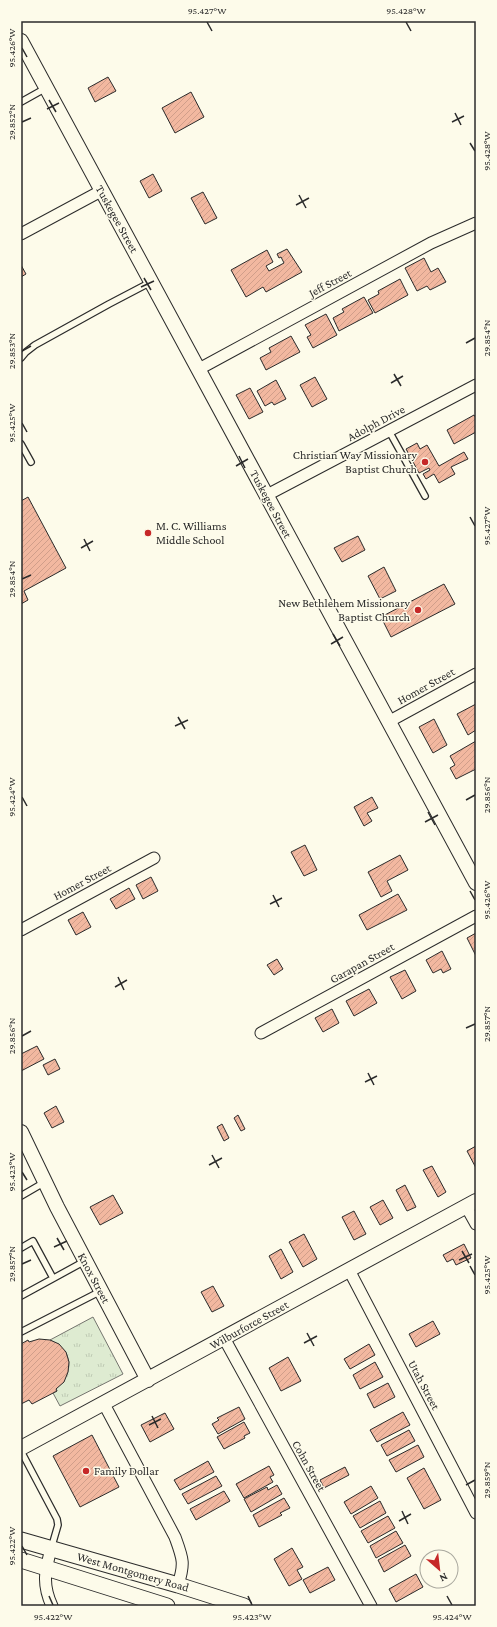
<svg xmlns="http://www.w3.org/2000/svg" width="497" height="1627" font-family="'Crimson Pro',serif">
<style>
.park{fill:url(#park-tufts);stroke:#74746e}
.building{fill:url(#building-hatch);stroke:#2b2b2b}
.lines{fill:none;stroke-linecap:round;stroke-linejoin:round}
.service-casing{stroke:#2b2b2b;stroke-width:8}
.minor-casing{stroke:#2b2b2b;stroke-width:13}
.tertiary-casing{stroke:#2b2b2b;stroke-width:16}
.secondary-casing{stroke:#2b2b2b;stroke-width:17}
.service{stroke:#fdfbea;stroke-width:5.5}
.minor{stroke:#fdfbea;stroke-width:11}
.tertiary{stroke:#fdfbea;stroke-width:14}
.secondary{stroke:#fdfbea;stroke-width:15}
.ticks{fill:none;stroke:#2b2b2b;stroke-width:1.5}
.poi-dot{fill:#c62828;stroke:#fdfbea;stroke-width:1.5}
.labels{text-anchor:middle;stroke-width:3;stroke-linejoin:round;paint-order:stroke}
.street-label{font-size:12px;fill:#2b2b2b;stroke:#fdfbea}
.poi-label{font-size:12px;fill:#2b2b2b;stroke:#fdfbea;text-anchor:end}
.neatline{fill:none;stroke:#2b2b2b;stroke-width:1.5}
.ticks-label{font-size:10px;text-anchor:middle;fill:#2b2b2b}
</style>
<defs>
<pattern id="park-tufts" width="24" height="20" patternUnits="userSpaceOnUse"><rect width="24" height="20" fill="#deebd1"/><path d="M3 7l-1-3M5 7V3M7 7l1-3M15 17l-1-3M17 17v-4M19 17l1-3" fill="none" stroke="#bfcab4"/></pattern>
<pattern id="building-hatch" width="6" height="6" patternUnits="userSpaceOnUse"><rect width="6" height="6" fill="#f2b8a0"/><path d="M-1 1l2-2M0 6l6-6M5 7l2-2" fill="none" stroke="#d09e8a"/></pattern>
</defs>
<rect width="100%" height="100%" fill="#fdfbea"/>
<path class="park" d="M 93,1317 L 123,1374 L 60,1406 L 53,1393 L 57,1391 L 56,1389 C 75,1371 73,1351 50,1340 Z"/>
<path class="building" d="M 108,77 L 116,91 L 95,102 L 88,88 Z
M 191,92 L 204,117 L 175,133 L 162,108 Z
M 153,174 L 162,191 L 149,198 L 140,181 Z
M 203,192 L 217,218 L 205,224 L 191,198 Z
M 287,249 L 302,272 L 266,292 L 263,287 L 246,297 L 231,270 L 267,250 L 273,262 L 266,266 L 269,271 L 284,263 L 281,257 L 279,258 L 277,254 Z
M 424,258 L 431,272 L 438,268 L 446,282 L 430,290 L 427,286 L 417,291 L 405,268 Z
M 21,265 L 26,274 L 21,277 Z
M 400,279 L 408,295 L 375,313 L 368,300 L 379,294 L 378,291 Z
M 364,297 L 373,313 L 339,331 L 333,318 L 344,312 L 342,309 Z
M 326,314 L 337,335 L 313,348 L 307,337 L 311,335 L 305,325 Z
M 291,336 L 300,352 L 266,370 L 260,358 L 271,352 L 269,348 Z
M 315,377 L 327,399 L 312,407 L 300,385 Z
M 276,380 L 286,399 L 274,405 L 272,402 L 265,406 L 257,391 Z
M 250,388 L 263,412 L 249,419 L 236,395 Z
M 474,415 L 476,418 L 476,432 L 454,444 L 447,430 Z
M 417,443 L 420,449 L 427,445 L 439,466 L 464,452 L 468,459 L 451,467 L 455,474 L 439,483 L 434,474 L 426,479 L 423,474 L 430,470 L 429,468 L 419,473 L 406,449 Z
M 28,497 L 66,568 L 24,591 L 28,600 L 21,604 L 21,501 Z
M 358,536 L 365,550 L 342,562 L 334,548 Z
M 384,567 L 396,591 L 380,599 L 368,576 Z
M 444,584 L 455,604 L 391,637 L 381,617 Z
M 476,704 L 476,730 L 468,735 L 457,714 Z
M 434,719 L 447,745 L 433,753 L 419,727 Z
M 476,741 L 476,769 L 456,779 L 450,768 L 455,765 L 450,756 Z
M 372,797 L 378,808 L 367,813 L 372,821 L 364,826 L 354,807 Z
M 305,845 L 317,870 L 304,876 L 291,852 Z
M 400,855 L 408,870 L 387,881 L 392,891 L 381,897 L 368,872 Z
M 151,877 L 158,891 L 143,899 L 136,885 Z
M 129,888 L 135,899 L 116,909 L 110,899 Z
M 398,894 L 407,910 L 367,930 L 359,915 Z
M 83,912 L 91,927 L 76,935 L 68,920 Z
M 476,933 L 476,956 L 467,938 Z
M 442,951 L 451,969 L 443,973 L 441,969 L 433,973 L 426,960 Z
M 277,959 L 283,969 L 274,975 L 267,965 Z
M 405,970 L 416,991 L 402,999 L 390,977 Z
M 369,989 L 377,1003 L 354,1016 L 346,1001 Z
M 332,1009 L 339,1023 L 323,1032 L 315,1018 Z
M 37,1046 L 44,1059 L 21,1071 L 21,1054 Z
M 55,1059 L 60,1069 L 48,1075 L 43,1065 Z
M 56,1106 L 64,1122 L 52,1128 L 44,1113 Z
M 238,1115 L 245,1129 L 241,1131 L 234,1118 Z
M 222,1124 L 229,1138 L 224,1141 L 217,1127 Z
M 476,1146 L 476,1168 L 467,1151 Z
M 432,1166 L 446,1192 L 438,1197 L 423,1170 Z
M 405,1185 L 416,1207 L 407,1211 L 396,1190 Z
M 113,1195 L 123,1213 L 100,1225 L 90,1207 Z
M 383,1200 L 393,1218 L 380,1225 L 370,1207 Z
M 354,1211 L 366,1234 L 354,1240 L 342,1217 Z
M 304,1234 L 317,1259 L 303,1267 L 289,1242 Z
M 464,1244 L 471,1258 L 456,1265 L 453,1259 L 447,1262 L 443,1255 Z
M 281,1249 L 293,1272 L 281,1279 L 269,1256 Z
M 213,1286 L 224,1306 L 212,1312 L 201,1292 Z
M 433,1321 L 440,1334 L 416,1347 L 409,1334 Z
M 39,1339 L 50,1340 L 59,1344 L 66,1352 L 69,1362 L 68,1372 L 64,1382 L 56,1389 L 57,1391 L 32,1404 L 29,1400 L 21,1404 L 21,1344 L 28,1340 L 29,1342 Z
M 369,1344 L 375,1355 L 350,1369 L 344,1359 Z
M 288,1357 L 301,1381 L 281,1391 L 269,1368 Z
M 375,1362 L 383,1377 L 360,1389 L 353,1375 Z
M 388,1383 L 395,1397 L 374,1408 L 367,1394 Z
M 239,1407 L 245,1419 L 218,1434 L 212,1424 L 219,1420 L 217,1418 Z
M 403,1412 L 410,1425 L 377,1442 L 370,1430 Z
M 165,1413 L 174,1429 L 150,1442 L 141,1425 Z
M 244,1422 L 250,1433 L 244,1436 L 245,1438 L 224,1449 L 217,1437 Z
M 409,1430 L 415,1441 L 387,1456 L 381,1445 Z
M 92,1435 L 119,1487 L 80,1507 L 53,1456 Z
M 418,1445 L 424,1457 L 396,1472 L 389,1460 Z
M 208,1461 L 214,1472 L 180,1490 L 174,1480 Z
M 269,1466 L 274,1475 L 270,1477 L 273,1482 L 244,1498 L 236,1484 Z
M 345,1467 L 349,1475 L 324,1488 L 320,1480 Z
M 424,1468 L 441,1500 L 424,1509 L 407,1478 Z
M 216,1476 L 222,1486 L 188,1504 L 182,1494 Z
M 277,1485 L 282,1494 L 251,1512 L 244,1499 L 267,1487 L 268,1490 Z
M 371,1486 L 378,1498 L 351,1514 L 344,1502 Z
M 224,1491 L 230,1501 L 196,1520 L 190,1509 Z
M 284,1498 L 290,1508 L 280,1513 L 282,1515 L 259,1527 L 253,1515 Z
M 380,1501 L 386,1513 L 360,1528 L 353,1516 Z
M 388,1516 L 395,1528 L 368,1543 L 361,1531 Z
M 396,1531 L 403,1543 L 376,1558 L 370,1546 Z
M 405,1545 L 411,1556 L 384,1572 L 378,1560 Z
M 292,1548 L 303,1567 L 297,1570 L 302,1579 L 289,1586 L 274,1559 Z
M 328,1567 L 335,1580 L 310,1593 L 303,1580 Z
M 416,1574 L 423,1587 L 396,1602 L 389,1589 Z"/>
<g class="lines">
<g class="service-casing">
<path id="service" d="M 21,102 L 46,88
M 21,358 L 26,352 L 35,345 L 109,304 L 151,282
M 389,431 L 425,496
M 21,444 L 31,462
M 21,1196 L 45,1182
M 21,1248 L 33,1241 L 53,1278
M 21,1296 L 85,1261
M 21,1332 L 101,1291
M 21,1451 L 57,1519 L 58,1525 L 51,1549"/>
</g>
<g class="minor-casing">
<path id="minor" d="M 21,234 L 101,191
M 199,369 L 431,243 L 476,223
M 267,495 L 476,385
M 388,722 L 476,674
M 21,930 L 154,858
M 261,1033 L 476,916
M 466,1206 L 476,1224
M 349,1270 L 476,1513
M 224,1338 L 371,1606
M 104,1404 L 175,1537 C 183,1559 185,1563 178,1585
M 51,1549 C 45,1571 42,1584 52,1606"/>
</g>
<g class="tertiary-casing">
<path id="tertiary" d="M 21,41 L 476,883
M 21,1132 L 57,1207 L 148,1380
M 21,1448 L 476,1201"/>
</g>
<g class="secondary-casing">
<path id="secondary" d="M 21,1540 L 178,1585 L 244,1606
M 21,1560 L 167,1606"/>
</g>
<use href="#service" class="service"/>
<use href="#minor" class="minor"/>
<use href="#tertiary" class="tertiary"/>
<use href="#secondary" class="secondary"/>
</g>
<path class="ticks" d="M 207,22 L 212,31M 406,22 L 411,31M 22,48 L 27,57M 49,100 L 56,112M 47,109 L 59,103M 455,113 L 461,125M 22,122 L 31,118M 452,122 L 464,116M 470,143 L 475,151M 299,195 L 306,208M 296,205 L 309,198M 144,278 L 151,290M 141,287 L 154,281M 466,343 L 475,338M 22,351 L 31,346M 394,374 L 401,386M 391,383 L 403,376M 22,423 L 27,432M 239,456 L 245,468M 236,466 L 248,459M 470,517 L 475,526M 84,539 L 90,551M 81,548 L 93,541M 22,579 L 31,575M 333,634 L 340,646M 331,644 L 343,637M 178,717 L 185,729M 175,726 L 188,720M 22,797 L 27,806M 466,800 L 475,795M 428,812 L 435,825M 425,822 L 438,815M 470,891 L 475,900M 273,895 L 279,907M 270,904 L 282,898M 118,977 L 124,990M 115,987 L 127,980M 466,1028 L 475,1024M 22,1036 L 31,1031M 368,1073 L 374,1085M 365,1082 L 377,1076M 212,1155 L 219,1168M 209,1165 L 222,1158M 22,1172 L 27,1180M 57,1238 L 64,1250M 54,1247 L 67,1241M 462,1251 L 469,1263M 459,1260 L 472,1254M 22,1264 L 31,1260M 470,1266 L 475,1275M 307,1333 L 314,1346M 304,1343 L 317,1336M 152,1416 L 158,1428M 149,1425 L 161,1419M 466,1485 L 475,1480M 402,1511 L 408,1524M 399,1521 L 411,1514M 22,1546 L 27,1555M 49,1596 L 53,1605M 248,1596 L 252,1605M 447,1596 L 452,1605"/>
<g class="poi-dot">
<circle cx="425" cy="462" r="4"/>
<circle cx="148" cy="533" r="4"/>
<circle cx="418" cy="610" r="4"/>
<circle cx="86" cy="1471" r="4"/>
</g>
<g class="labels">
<g class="street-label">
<text transform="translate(117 219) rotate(61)" y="4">Tuskegee Street</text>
<text transform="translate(330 283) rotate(-28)" y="4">Jeff Street</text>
<text transform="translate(376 423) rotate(-28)" y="4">Adolph Drive</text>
<text transform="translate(271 504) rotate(62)" y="4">Tuskegee Street</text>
<text transform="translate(426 686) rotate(-29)" y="4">Homer Street</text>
<text transform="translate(82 882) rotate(-28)" y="4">Homer Street</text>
<text transform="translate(362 963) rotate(-29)" y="4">Garapan Street</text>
<text transform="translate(94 1278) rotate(62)" y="4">Knox Street</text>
<text transform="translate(249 1325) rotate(-29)" y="4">Wilburforce Street</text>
<text transform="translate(424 1385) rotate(62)" y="4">Utah Street</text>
<text transform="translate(309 1466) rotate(61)" y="4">Cohn Street</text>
<text transform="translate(133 1572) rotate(16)" y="4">West Montgomery Road</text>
</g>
<g class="poi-label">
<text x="417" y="459">Christian Way Missionary<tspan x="417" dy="14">Baptist Church</tspan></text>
<text x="156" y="530" text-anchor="start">M. C. Williams<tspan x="156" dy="14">Middle School</tspan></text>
<text x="410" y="607">New Bethlehem Missionary<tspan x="410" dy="14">Baptist Church</tspan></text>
<text x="94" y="1475" text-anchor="start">Family Dollar</text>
</g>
</g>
<rect width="497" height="1627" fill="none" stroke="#fdfbea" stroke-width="44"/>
<g transform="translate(439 1569) rotate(152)"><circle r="19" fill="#fdfbea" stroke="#a9a89e"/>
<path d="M0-3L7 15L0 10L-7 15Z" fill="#c62828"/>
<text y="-6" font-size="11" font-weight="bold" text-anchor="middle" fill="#2b2b2b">N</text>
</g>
<rect x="22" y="22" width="453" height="1583" class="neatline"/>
<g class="ticks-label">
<text x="207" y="14">95.427°W</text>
<text x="406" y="14">95.428°W</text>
<text transform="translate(11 48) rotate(-90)" y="4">95.426°W</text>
<text transform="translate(11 122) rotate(-90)" y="4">29.852°N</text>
<text transform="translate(486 151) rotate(-90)" y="4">95.428°W</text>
<text transform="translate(486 338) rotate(-90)" y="4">29.854°N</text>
<text transform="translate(11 351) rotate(-90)" y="4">29.853°N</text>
<text transform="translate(11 423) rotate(-90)" y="4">95.425°W</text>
<text transform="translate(486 526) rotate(-90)" y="4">95.427°W</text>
<text transform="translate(11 579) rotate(-90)" y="4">29.854°N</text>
<text transform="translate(486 795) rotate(-90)" y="4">29.856°N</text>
<text transform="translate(11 797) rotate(-90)" y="4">95.424°W</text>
<text transform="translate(486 900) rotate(-90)" y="4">95.426°W</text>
<text transform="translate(486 1024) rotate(-90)" y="4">29.857°N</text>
<text transform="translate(11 1036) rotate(-90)" y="4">29.856°N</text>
<text transform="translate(11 1172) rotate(-90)" y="4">95.423°W</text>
<text transform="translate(11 1264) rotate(-90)" y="4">29.857°N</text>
<text transform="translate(486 1275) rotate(-90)" y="4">95.425°W</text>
<text transform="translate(486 1480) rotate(-90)" y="4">29.859°N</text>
<text transform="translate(11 1546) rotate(-90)" y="4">95.422°W</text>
<text x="53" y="1620">95.422°W</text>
<text x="252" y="1620">95.423°W</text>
<text x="452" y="1620">95.424°W</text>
</g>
</svg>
